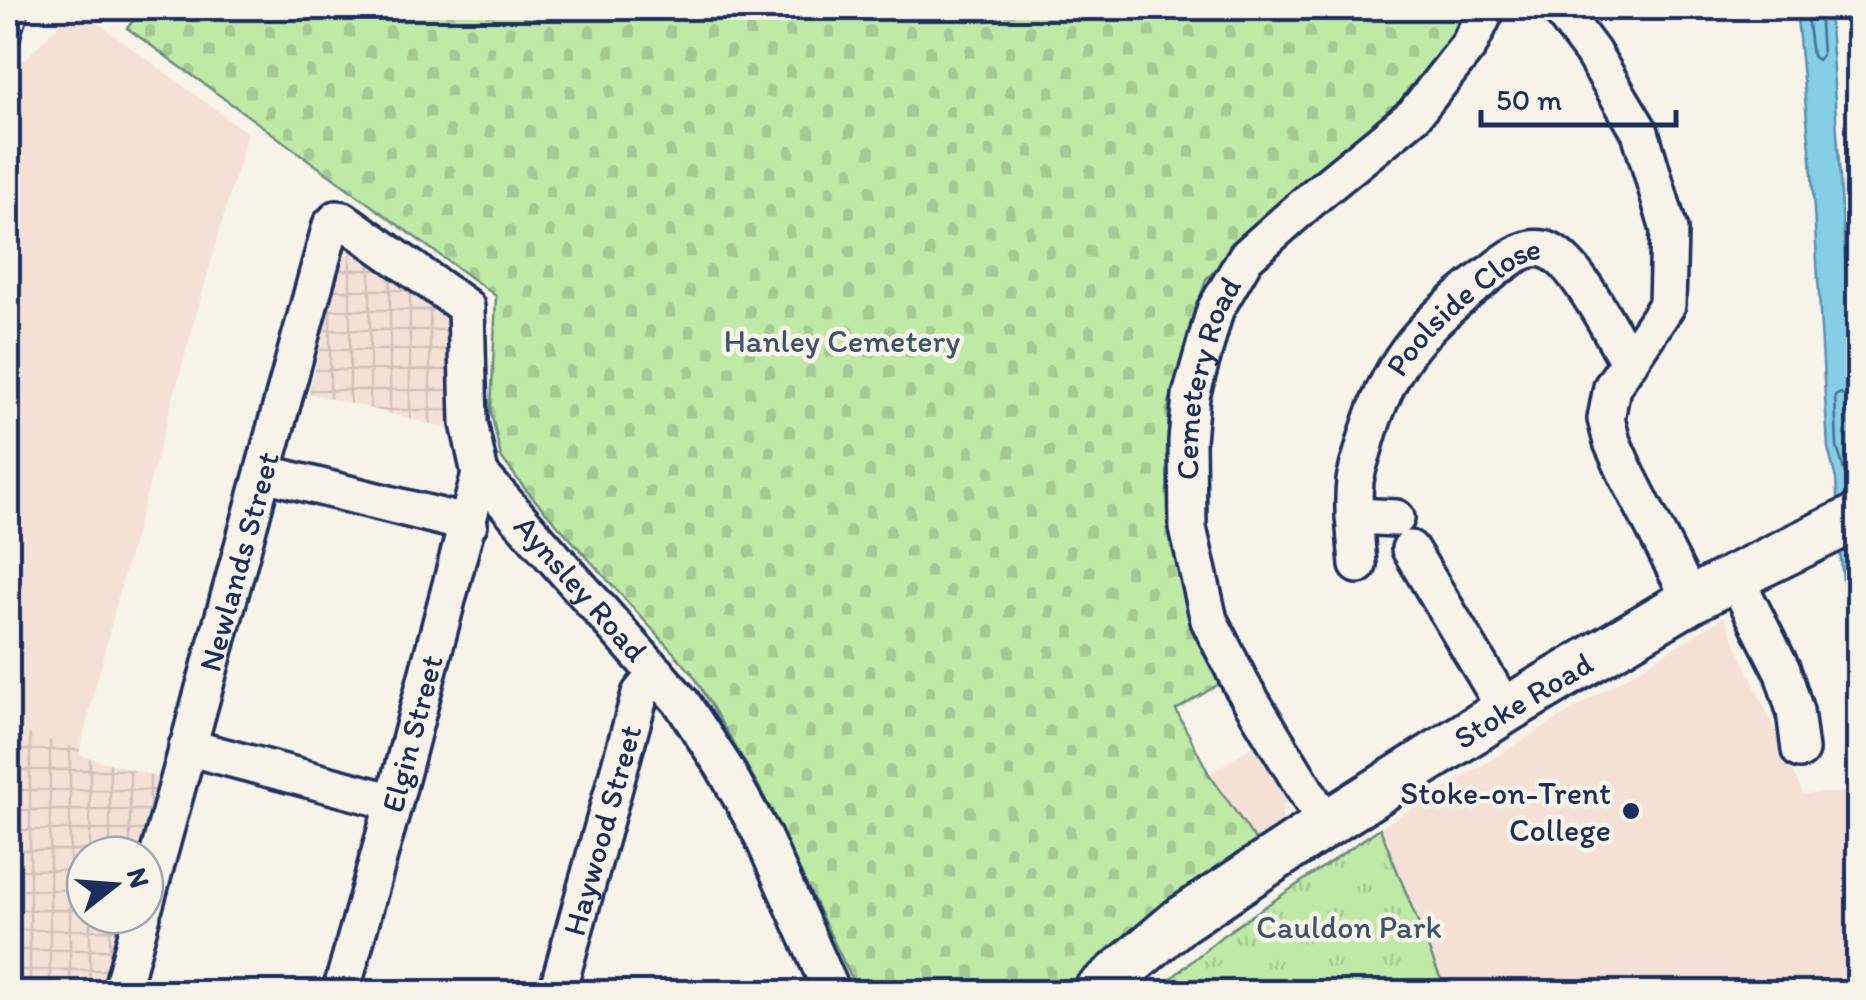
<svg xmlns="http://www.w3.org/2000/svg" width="1866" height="1000" font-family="Itim,sans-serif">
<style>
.built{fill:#f4e0d5}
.industrial{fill:url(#industrial-grid)}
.cemetery{fill:url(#cemetery-stones);stroke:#6d8c82;stroke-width:2.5}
.park{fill:url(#park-tufts);stroke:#6d8c82;stroke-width:2.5}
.water{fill:#85cee6;stroke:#5b8eb0;stroke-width:2.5}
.pier{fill:#f7f3e8}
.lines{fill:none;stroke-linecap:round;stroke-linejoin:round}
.shore{stroke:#456f94;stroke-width:2.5}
.minor-casing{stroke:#1b2f5e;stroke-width:42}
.major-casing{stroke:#1b2f5e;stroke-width:52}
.minor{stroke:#f7f3e8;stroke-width:35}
.major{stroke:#f7f3e8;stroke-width:45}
.rail-casing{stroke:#1b2f5e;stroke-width:11}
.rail{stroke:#f7f3e8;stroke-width:8;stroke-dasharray:22;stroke-linecap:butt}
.poi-dot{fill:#1b2f5e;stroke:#f7f3e8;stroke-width:4}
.labels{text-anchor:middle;stroke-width:9;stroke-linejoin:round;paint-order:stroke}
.street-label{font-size:32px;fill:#1b2f5e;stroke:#f7f3e8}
.park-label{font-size:32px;fill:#3c546c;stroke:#f7f3e8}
.poi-label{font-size:32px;fill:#1b2f5e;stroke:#f7f3e8;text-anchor:end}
</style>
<defs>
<pattern id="industrial-grid" width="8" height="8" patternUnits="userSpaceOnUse" patternTransform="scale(2.5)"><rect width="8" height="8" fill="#f4e0d5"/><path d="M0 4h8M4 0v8" fill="none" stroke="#d1c0b9"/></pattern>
<pattern id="cemetery-stones" width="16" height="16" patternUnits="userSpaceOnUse" patternTransform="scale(2.5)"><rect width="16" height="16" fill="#bfeaa6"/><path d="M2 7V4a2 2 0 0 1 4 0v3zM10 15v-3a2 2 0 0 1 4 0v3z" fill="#a4c991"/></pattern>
<pattern id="park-tufts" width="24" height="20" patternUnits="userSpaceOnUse" patternTransform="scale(2.5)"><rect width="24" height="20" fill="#bfeaa6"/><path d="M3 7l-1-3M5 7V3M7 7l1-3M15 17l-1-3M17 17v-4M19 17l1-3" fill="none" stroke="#a4c991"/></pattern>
</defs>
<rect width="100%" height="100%" fill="#f7f3e8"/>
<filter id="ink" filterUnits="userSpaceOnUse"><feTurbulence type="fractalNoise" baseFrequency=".01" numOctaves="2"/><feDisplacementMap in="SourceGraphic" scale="20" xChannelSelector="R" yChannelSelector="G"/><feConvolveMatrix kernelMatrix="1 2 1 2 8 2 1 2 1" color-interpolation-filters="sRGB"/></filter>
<g filter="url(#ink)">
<path class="built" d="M 67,16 L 95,21 L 247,133 L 122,581 L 80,749 L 8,728 L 8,77 Z
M 1724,617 L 1803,794 L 1852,792 L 1858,855 L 1858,992 L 1446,992 L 1380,828 Z
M 1260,742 L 1292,791 L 1282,808 L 1282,817 L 1286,822 L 1256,841 L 1209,774 Z"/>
<path class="industrial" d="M 358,250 L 454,321 L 450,429 L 309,393 L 343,257 Z
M 8,728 L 80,749 L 80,755 L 161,778 L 141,855 L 85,855 L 85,915 L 125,915 L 104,992 L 8,992 Z"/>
<path class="cemetery" d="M 144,8 L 1471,8 L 1464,21 L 1399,112 L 1286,205 L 1206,279 L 1169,403 L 1168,451 L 1175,555 L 1200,635 L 1221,683 L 1176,710 L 1209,774 L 1256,841 L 1061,992 L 858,992 L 761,790 L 692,673 L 525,489 L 501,457 L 491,412 L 496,296 L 127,28 Z"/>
<path class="park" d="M 1380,828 L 1446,992 L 1155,992 L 1222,936 Z"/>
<path class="water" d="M 1796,8 L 1829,8 L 1856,427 L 1858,497 L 1858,662 L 1851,658 L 1841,561 L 1836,479 L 1828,448 L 1811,159 Z"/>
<path class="pier" d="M 23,8 L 53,8 L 11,59 L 8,61 L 8,23 Z"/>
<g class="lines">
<path class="shore" d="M 1806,8 L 1812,56 L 1817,60 L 1822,55 L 1819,8
M 1847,495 L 1846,477 L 1837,447 L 1835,396 L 1841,393 L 1849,402 L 1858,404"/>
<g class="minor-casing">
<g id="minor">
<path d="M 1559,8 L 1592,52 L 1640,132 L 1669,230 L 1667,305 L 1612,387 L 1606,419 L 1612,442 L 1626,473 L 1691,600"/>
<path d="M 264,473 L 469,524"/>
<path d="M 1354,516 L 1396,518"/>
<path d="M 1410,549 L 1506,710"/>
<path id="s1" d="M 1358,565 C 1356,537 1352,509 1355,481 C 1357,468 1362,456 1365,444 C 1387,365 1419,328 1483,279 C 1499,267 1521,245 1543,249 C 1574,254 1613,336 1629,363"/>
<path d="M 1735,577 L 1782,670 L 1795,711 L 1800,750"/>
<path d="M 187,747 L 394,802"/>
<path id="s2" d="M 1326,824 L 1241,684 L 1209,620 L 1188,528 L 1187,441 L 1191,396 L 1215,310 L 1246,257 L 1316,195 L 1414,115 L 1469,45 L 1487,8"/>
<path id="s3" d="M 145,904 L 331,225 L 337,219 L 343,220 L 466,307 L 469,423 L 480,474 L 682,703 L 724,767 L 762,835 L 832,992"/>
<path d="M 121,992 L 142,915"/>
<path id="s4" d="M 341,992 L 394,802 L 480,474"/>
<path id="s5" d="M 557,992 L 640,694 L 657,673"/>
</g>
</g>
<g class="major-casing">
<g id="major">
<path id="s6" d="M 1096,992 L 1180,921 L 1326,824 L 1506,710 L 1691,600 L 1735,577 L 1858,517"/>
</g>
</g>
<use href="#minor" class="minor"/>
<use href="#major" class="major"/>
<g class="rail-casing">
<path id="rail" d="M 8,68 L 25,8"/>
</g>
<use href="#rail" class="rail"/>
</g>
</g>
<circle class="poi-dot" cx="1631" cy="811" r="10"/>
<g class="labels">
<g class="street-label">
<text dy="11" stroke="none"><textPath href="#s1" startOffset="298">Poolside Close</textPath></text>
<text dy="11" stroke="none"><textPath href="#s2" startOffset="482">Cemetery Road</textPath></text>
<text dy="11" stroke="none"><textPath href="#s3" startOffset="355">Newlands Street</textPath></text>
<text dy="11" stroke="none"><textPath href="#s3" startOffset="1190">Aynsley Road</textPath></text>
<text dy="11" stroke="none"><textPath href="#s6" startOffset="518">Stoke Road</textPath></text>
<text dy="11" stroke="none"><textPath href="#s4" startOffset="268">Elgin Street</textPath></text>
<text dy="11" stroke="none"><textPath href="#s5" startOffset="168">Haywood Street</textPath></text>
</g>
<g class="park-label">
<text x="842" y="352">Hanley Cemetery</text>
<text x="1349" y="938">Cauldon Park</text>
</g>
<g class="poi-label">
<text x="1611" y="804">Stoke-on-Trent<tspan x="1611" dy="37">College</tspan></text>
</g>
</g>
<rect width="1866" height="1000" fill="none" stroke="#f7f3e8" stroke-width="40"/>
<rect x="20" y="20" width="1826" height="960" fill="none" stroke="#1b2f5e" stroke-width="4" filter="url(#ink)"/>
<g transform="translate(115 885) rotate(73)"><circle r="48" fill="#f7f3e8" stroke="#9fa5b1" stroke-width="2.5"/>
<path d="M0-8L18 38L0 25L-18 38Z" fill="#1b2f5e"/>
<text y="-15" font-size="28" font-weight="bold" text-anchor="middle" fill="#1b2f5e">N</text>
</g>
<path d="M1481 110v15h195v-15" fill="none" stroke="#1b2f5e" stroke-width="5"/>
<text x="1496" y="110" font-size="30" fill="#1b2f5e" stroke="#f7f3e8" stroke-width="8" paint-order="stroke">50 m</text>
</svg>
